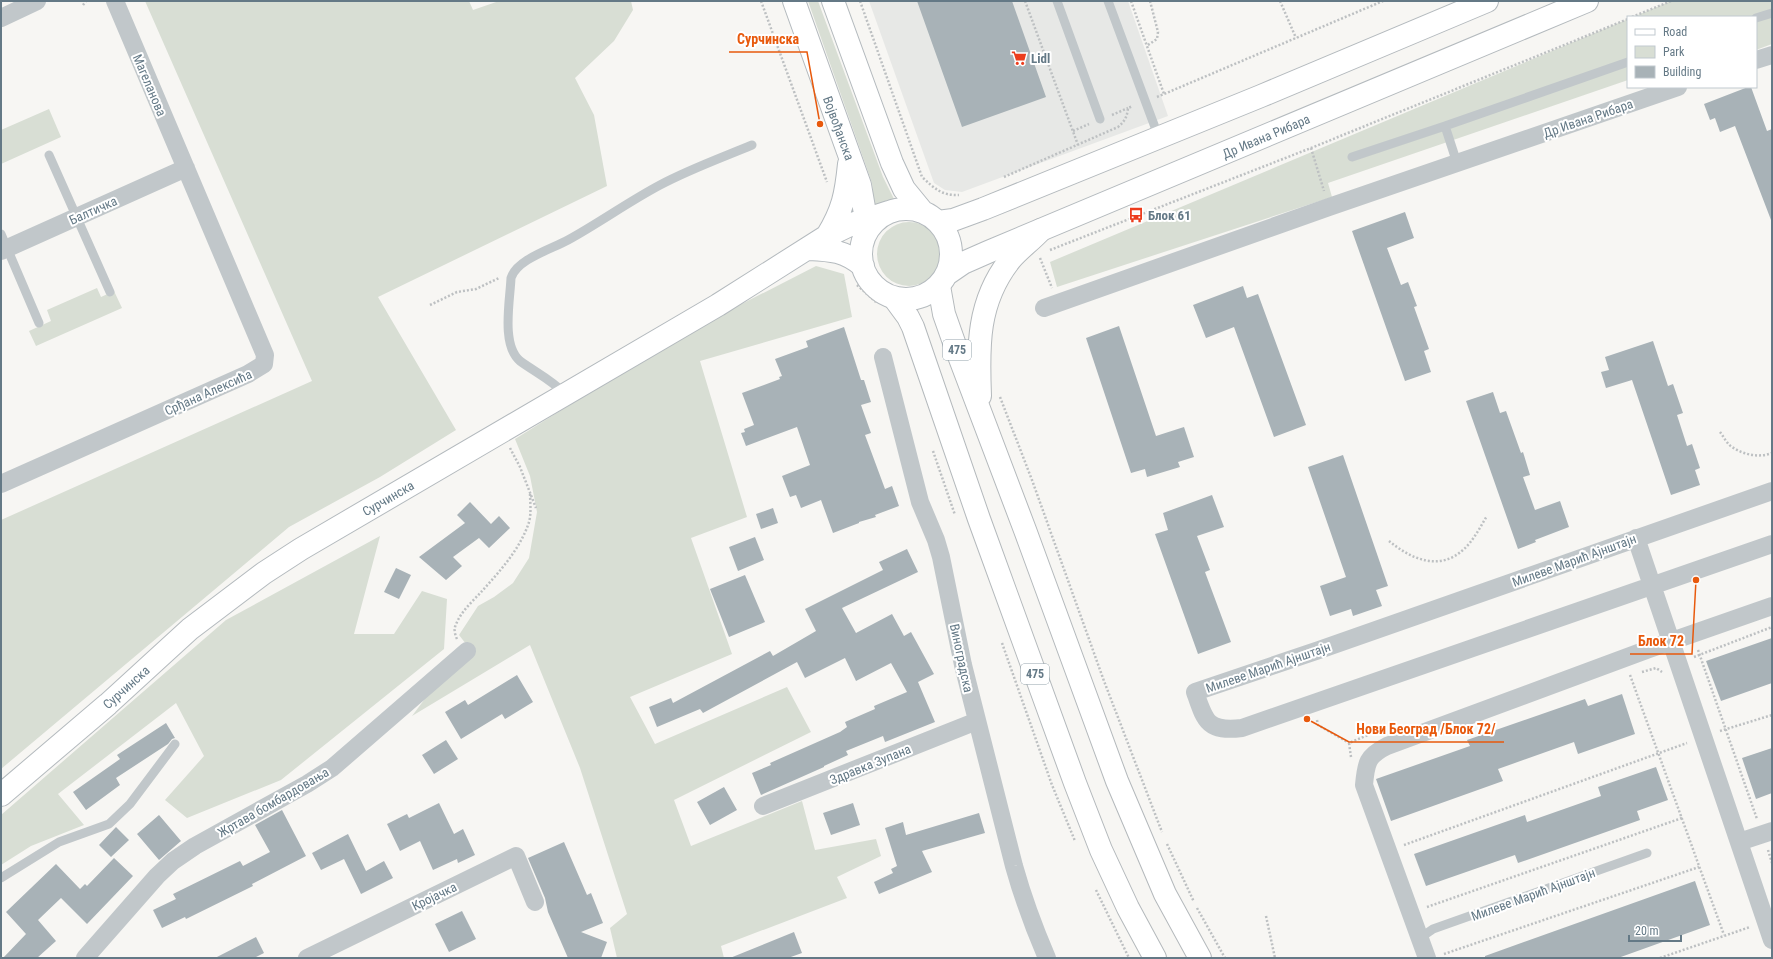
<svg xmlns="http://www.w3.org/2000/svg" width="1773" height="959" font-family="'Roboto Condensed',sans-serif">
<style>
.built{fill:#e7e8e6}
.green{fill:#d8ded4}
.building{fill:#a8b2b7}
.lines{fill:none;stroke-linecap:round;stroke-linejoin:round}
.secondary-casing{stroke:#b4babe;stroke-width:24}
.highway-casing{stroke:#b4b9bc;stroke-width:24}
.path{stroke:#bdc0c2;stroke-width:2.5;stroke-dasharray:2 2;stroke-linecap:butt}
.lane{stroke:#c1c7ca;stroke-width:9}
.street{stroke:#c1c7ca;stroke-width:18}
.secondary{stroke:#fff;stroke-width:22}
.highway{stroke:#fff;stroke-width:22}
.labels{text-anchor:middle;stroke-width:4;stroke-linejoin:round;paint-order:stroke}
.shield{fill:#fff;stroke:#92a1aa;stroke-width:1}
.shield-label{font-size:12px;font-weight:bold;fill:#647986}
.poi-label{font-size:13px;font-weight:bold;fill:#647986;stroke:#fff;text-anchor:start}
.street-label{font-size:13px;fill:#647986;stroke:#fff}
.leader{fill:none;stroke:#e8590c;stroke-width:1.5}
.callout-dot{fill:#e8590c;stroke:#fff;stroke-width:1.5}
.callout-label{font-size:14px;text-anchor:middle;font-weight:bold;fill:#e8590c;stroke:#fff;stroke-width:4;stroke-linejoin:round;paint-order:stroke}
</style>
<rect width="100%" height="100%" fill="#f7f6f3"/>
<path class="built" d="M 869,1 L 1128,1 L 1168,116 L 962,192 L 945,190 L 934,183 Z"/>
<path class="green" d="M 145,1 L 469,1 L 473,10 L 499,1 L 631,1 L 633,10 L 614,41 L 575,78 L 594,115 L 607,186 L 378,297 L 456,430 L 380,477 L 289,527 L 1,769 L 1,520 L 312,381 Z
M 808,1 L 818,1 L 883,177 L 894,199 L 883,202 L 874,206 L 872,183 Z
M 1671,1 L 1772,1 L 1772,44 L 1756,50 L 1756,17 L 1633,17 Z
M 1628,19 L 1628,80 L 1328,183 L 1332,197 L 1057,287 L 1050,262 Z
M 49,109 L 61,137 L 1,164 L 1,130 Z
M877 254a32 32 0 1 1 64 0a32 32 0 1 1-64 0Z
M 816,266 L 844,274 L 852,317 L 700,361 L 747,517 L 691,538 L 732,654 L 630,697 L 655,744 L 787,687 L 811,732 L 674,800 L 691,846 L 802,801 L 815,850 L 876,839 L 881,856 L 837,877 L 847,898 L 721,946 L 724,958 L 617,958 L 610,928 L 627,914 L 580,768 L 530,645 L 412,716 L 430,692 L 473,653 L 459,635 L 478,606 L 494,597 L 513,583 L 529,558 L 537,512 L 530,476 L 515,439 L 687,332 Z
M 97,288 L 101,297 L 114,291 L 122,308 L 36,346 L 29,331 L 51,321 L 47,310 Z
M 380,536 L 354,634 L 394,634 L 422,591 L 447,599 L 444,649 L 281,780 L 187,818 L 165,800 L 204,756 L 176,703 L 58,794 L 84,825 L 31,846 L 1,865 L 1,815 L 226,620 Z"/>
<path class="building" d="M 917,1 L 1012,1 L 1046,97 L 962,127 Z
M 1748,87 L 1751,87 L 1767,131 L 1772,129 L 1771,220 L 1735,126 L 1720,132 L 1715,118 L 1710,120 L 1704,104 Z
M 1405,212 L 1414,238 L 1387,248 L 1401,285 L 1408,282 L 1417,306 L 1414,307 L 1429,349 L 1424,351 L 1431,372 L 1405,381 L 1352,231 Z
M 1243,286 L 1247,298 L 1258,294 L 1306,425 L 1274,437 L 1234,327 L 1206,338 L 1193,305 Z
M 1119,326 L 1156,436 L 1184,427 L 1194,457 L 1178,462 L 1180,467 L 1147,477 L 1145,469 L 1131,473 L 1086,338 Z
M 844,327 L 861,380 L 864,380 L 871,402 L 861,405 L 871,433 L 865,435 L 885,489 L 892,486 L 899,506 L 875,515 L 876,517 L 859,522 L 859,523 L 833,533 L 821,500 L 801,508 L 796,495 L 790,497 L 782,476 L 810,465 L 797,427 L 746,446 L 741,433 L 745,432 L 744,429 L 754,425 L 742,393 L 780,379 L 779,377 L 782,376 L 775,359 L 808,347 L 806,341 Z
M 1653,341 L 1668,386 L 1673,384 L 1683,413 L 1677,415 L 1687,446 L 1692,444 L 1700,468 L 1695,470 L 1700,485 L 1671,495 L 1632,380 L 1606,388 L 1601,372 L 1609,370 L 1605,357 Z
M 1493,392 L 1500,413 L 1506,411 L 1521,453 L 1523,452 L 1530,475 L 1523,477 L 1535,510 L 1560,501 L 1569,527 L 1535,540 L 1536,542 L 1518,549 L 1466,401 Z
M 1343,455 L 1388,586 L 1376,590 L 1382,606 L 1353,616 L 1351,609 L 1330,616 L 1320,586 L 1346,577 L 1308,467 Z
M 1212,495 L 1224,527 L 1197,536 L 1210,570 L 1205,572 L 1231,642 L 1198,654 L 1155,534 L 1168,530 L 1163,513 Z
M 470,502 L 491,524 L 499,516 L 510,528 L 489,548 L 479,538 L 453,557 L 462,566 L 446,580 L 419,557 L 465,523 L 457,515 Z
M 773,508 L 778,523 L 761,529 L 756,514 Z
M 755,537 L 764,560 L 738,571 L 729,547 Z
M 907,549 L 918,572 L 842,608 L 856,633 L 892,614 L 904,636 L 911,632 L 934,674 L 918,682 L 935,722 L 885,742 L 883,736 L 846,751 L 848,755 L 824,766 L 824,767 L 761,795 L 752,773 L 771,765 L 770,763 L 840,732 L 847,727 L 845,722 L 875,709 L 874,706 L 907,692 L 891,663 L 856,681 L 845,658 L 805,678 L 797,662 L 703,713 L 700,709 L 657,727 L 649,707 L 671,698 L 673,703 L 770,651 L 773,656 L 816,631 L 805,609 L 883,570 L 879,562 Z
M 396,568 L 411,575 L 399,599 L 384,592 Z
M 745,575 L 765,622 L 729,637 L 710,589 Z
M 1772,638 L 1772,683 L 1721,701 L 1706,661 Z
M 517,675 L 533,702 L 505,719 L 502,714 L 461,739 L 445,712 L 465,700 L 468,705 Z
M 1622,694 L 1635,734 L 1578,754 L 1574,742 L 1498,769 L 1503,781 L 1391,821 L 1376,779 L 1470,746 L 1467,740 L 1585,699 L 1588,706 Z
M 166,723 L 175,738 L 172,739 L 168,744 L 116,778 L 120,785 L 86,810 L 73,792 L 120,759 L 117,755 Z
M 446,740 L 458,759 L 434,774 L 422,755 Z
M 1772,748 L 1772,793 L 1756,799 L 1742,758 Z
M 1656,767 L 1668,800 L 1637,811 L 1640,820 L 1518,863 L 1515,855 L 1426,886 L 1414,854 L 1525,815 L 1527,822 L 1601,796 L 1598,787 Z
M 724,787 L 737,810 L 710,825 L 697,802 Z
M 439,803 L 454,834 L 463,829 L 475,855 L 458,863 L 457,859 L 433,870 L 420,841 L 400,851 L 387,824 L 407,814 L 409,818 Z
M 853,803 L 860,825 L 831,835 L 823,813 Z
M 282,810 L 306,856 L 252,884 L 253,886 L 186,919 L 185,917 L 162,928 L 153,910 L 176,899 L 173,894 L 240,861 L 243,866 L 270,852 L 255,825 Z
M 979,813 L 985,833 L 922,851 L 932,872 L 879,894 L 874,882 L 893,873 L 891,869 L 897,866 L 885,828 L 903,822 L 906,835 Z
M 159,815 L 181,841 L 159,860 L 137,834 Z
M 116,827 L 129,840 L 111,857 L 99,845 Z
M 348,834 L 366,871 L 384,861 L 393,878 L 361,894 L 344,859 L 321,870 L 312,853 Z
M 564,842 L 587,895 L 591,893 L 603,923 L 581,932 L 607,942 L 601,958 L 568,958 L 548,912 L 545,898 L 528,858 Z
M 114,858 L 133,876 L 87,924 L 61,898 L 38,920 L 56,941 L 37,958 L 3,958 L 26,934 L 6,912 L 56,864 L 80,889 L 85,884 L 87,886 Z
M 1695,881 L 1710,925 L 1618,958 L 1485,958 L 1485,956 Z
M 462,911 L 476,939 L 449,952 L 435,924 Z
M 794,932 L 802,953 L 788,958 L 730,958 Z
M 256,937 L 264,953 L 254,958 L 215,958 Z"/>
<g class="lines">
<g class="secondary-casing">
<path id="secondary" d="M 794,1 L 860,185 L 866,219 L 866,233
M 833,1 L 892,163 L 904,189 L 922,211
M861 254a45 45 0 1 1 90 0a45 45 0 1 1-90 0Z
M 938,222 L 953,220 L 983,209 L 1261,96 L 1487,1
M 827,236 C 843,210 846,194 849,164
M 809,249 C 832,250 845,251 863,266
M 947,274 L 963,263 L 988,252 L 1587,1
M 1,795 L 108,704 L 190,629 L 264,573 L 301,549 L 718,305 L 827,236 L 852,224 L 889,212"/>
</g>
<g class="highway-casing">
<path id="highway" d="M 939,286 L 944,314 L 956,348 L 1025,530 L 1117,781 L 1165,894 L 1200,958
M 894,298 L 908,317 L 913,327 L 979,519 L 1075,783 L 1101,850 L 1128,908 L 1155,958
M 980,396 C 978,346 977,302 1010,260 C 1019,249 1031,241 1041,230"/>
</g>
<path class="path" d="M 761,1 L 827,182
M 860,1 L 922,177 C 934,188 942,196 959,195
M 1025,1 L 1078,145
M 1131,1 L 1164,94
M 1280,1 L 1296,38
M 83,5 L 86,1
M 1632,17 L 1671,1
M 1148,45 L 1157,39 L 1158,32 L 1150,1
M 1157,97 L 1383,1
M 1112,115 L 1128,108
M 1073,131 L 1089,124
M 1311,148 L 1324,191
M 1004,177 L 1118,127 C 1125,121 1127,117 1128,108 L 1133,106
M 1050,250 L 1311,148 L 1628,19
M 1040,258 L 1052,288
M 857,285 L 876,302
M 430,305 L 457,292 L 476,289 L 499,278
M 1000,397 L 1032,480 L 1104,681 L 1162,832
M 1720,432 C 1724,437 1727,444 1732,447 C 1744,455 1759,458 1772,453
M 510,448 L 520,467 L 536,508
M 933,451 L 955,515
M 1389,541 C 1411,559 1440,572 1464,549 C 1474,540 1480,527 1487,516
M 457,639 C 455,635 454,630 455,627 C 460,612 473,601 483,590 C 500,571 519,550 528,525 C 532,515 530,503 530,492
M 1002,643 L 1052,785 L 1075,841
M 1698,650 L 1757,819
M 1694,657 L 1772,627
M 1642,672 L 1656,668 L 1662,672
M 1630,675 L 1724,935
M 1317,720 L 1318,725 L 1349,743
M 1720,731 L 1772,715
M 1351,757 L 1349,743 L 1368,735
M 1167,844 L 1194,902
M 1404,845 L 1687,743
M 1768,850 L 1772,863
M 1096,890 L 1129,958
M 1427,907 L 1682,818
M 1197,908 L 1225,958
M 1266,916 L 1275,958
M 1444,954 L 1699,867
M 1660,958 L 1750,927"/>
<path class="lane" d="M 1057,1 L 1100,119
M 1108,1 L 1159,138
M 1756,18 L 1772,13
M 1445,126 L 1628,62
M 49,155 L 110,292
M 1352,157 L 1445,126 L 1457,163
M 1,234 L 39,323
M 565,394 C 552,380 535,372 520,361 C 501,345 510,301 511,278 C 517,259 552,249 568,240 C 599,223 628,202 660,185 C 690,169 721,158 752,145
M 1,878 L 59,842 L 109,824 L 130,804 L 175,744
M 1420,938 L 1433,929 L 1647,853"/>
<path class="street" d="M 1,18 L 37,1
M 1756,60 L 1772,55
M 1,251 L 186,168
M 1044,308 L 1329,207 L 1678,87
M 883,357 L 920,502 L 936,540 L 941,557 L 963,665 L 1014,866 C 1023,898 1034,928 1047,958
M 1,484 L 248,374 L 264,364 L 265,355 L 115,1
M 1772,491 L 1319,650 L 1195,692 C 1205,721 1207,732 1242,728 L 1772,544
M 1636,538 L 1772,940
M 763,806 L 977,721
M 1739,842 L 1772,831
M 85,958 L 157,876 L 173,861 L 195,846 L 307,784 L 332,768 L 467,651
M 307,958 L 516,856 L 535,902
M 1427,958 L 1364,785 C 1366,763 1367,756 1387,746 L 1649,649 L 1772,606"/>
<use href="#secondary" class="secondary"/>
<use href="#highway" class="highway"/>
</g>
<defs>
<g id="supermarket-bare" transform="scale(1.2)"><path d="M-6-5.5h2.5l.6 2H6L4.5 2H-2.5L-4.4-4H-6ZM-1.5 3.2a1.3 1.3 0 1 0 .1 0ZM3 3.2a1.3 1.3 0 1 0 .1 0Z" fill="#ec3c1d" stroke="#fff" stroke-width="2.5" paint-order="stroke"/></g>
<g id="bus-bare" transform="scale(1.2)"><path d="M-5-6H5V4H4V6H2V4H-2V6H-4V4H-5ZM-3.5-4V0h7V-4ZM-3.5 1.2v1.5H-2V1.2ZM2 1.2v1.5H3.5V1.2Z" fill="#ec3c1d" stroke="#fff" stroke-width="2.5" paint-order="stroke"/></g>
</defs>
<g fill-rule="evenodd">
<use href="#supermarket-bare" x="1019" y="58"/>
<use href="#bus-bare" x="1136" y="215"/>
</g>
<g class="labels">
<g class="shield">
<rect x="943" y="340" width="28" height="20" rx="3"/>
<rect x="1021" y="664" width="28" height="20" rx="3"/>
</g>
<g class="shield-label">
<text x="957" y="354">475</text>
<text x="1035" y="678">475</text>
</g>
<g class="poi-label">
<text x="1031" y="63">Lidl</text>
<text x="1148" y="220">Блок 61</text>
</g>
<g class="street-label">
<text transform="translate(150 85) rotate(67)" y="5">Магеланова</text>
<text transform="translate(1588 118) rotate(-19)" y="5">Др Ивана Рибара</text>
<text transform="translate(839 128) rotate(70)" y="5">Војвођанска</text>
<text transform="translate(1266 136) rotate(-23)" y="5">Др Ивана Рибара</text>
<text transform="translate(93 210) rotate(-24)" y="5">Балтичка</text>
<text transform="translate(208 392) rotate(-24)" y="5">Срђана Алексића</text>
<text transform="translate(388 498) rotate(-30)" y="5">Сурчинска</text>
<text transform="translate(1574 560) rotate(-20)" y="5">Милеве Марић Ајнштајн</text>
<text transform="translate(962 658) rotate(78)" y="5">Виноградска</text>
<text transform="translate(1268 667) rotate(-19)" y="5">Милеве Марић Ајнштајн</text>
<text transform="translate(126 687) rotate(-42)" y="5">Сурчинска</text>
<text transform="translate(870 764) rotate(-22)" y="5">Здравка Зупана</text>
<text transform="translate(273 802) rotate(-30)" y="5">Жртава бомбардовања</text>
<text transform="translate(1533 894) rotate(-20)" y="5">Милеве Марић Ајнштајн</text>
<text transform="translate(434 896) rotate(-26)" y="5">Кројачка</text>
</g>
</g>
<path class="leader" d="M820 124L807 52H729M1696 580L1692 654H1630M1307 719L1349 742H1504"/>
<g class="callout-dot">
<circle cx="820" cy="124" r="4"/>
<circle cx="1696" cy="580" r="4"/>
<circle cx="1307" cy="719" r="4"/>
</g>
<g class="callout-label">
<text x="768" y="44">Сурчинска</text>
<text x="1661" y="646">Блок 72</text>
<text x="1426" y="734">Нови Београд /Блок 72/</text>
</g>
<rect width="1773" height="959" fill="none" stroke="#647986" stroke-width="4"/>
<rect x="1627" y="16" width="130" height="72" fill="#ffffff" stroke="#c1c9cf"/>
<rect x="1635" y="29" width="20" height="6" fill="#ffffff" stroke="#c1c9cf"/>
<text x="1663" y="36" font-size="12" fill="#647986">Road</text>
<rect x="1635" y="46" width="20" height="12" fill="#d8ded4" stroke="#c1c9cf"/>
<text x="1663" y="56" font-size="12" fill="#647986">Park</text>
<rect x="1635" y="66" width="20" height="12" fill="#a8b2b7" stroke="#c1c9cf"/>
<text x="1663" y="76" font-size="12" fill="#647986">Building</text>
<path d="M1629 935v6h52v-6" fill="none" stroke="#647986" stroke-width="2"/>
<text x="1635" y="935" font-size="12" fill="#647986" stroke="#ffffff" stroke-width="3" paint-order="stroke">20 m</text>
</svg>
